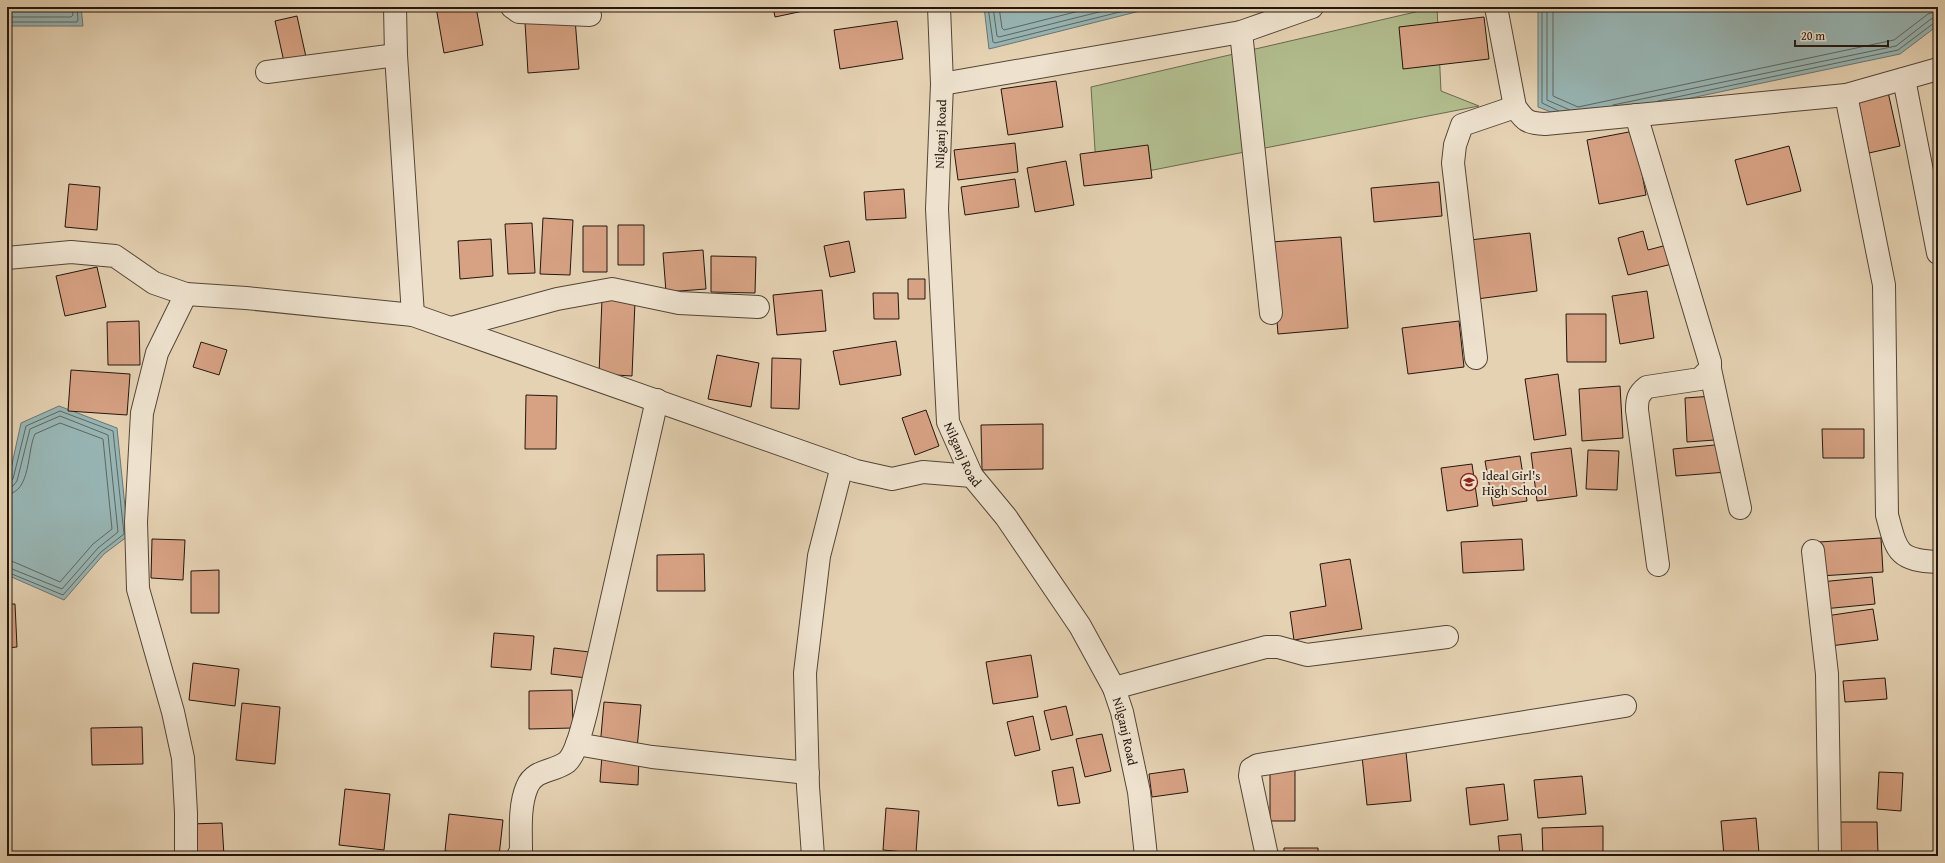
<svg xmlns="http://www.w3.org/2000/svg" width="1945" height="863" font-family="'Gentium Book Plus',serif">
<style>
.green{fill:#b2bd8e;stroke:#6b6a4e}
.water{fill:#98b6b5;stroke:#6a7672}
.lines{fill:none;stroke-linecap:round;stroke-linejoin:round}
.shore{stroke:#5e6662;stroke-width:1}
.building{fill:#d7a284;stroke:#24160e}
.minor-casing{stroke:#544537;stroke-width:24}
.minor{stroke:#eee2ce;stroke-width:22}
.labels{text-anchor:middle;stroke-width:4;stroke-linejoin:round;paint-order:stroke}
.street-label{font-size:13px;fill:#24160e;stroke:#eee2ce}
.poi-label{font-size:13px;fill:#24160e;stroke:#eee2ce;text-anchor:start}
</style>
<rect width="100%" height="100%" fill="#e5d2b3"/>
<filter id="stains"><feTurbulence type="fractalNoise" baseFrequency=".005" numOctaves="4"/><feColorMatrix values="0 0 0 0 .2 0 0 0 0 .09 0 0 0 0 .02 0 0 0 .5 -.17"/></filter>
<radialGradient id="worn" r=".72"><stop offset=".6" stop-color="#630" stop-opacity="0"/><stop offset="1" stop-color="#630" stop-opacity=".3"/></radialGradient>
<path class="green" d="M 1437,7 L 1441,91 L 1479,106 L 1097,181 L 1091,87 Z"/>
<path class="water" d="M 7,7 L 81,7 L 83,26 L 7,26 Z
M 984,7 L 1156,7 L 989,49 Z
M 1538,7 L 1937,7 L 1937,26 L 1900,54 L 1577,122 L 1538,107 Z
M 59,406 L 117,428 L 128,536 L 104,554 L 64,600 L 7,575 L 7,487 L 21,423 Z"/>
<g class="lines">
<path class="shore" d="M 988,7 L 993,42 L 995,43 L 1140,7
M 993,7 L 997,36 L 999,37 L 1119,7
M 999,7 L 1002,28 L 1004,30 L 1095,7
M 1542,7 L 1542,103 L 1559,111
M 1547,7 L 1547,100 L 1570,110
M 1553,7 L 1553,96 L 1578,107 L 1894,40 L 1928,14 L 1938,11
M 7,11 L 64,11 L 66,7
M 7,17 L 71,17 L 73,15 L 72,7
M 7,22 L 77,22 L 78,20 L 77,7
M 1658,101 L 1898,50 L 1934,23 L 1938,22
M 1613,105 L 1896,46 L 1931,19 L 1938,17
M 7,483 L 13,479 L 26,426 L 60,411 L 113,431 L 124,534 L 101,552 L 63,595 L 7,572
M 7,488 L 13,486 L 17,481 L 30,429 L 60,416 L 108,435 L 118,532 L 98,548 L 62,589 L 7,567
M 7,494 C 31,493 27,450 35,434 L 60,423 L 103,439 L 112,529 L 93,544 L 60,582 L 14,562 L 7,561"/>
</g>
<path class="building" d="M 436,7 L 476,7 L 483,45 L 444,53 Z
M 773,7 L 808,7 L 808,10 L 775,17 Z
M 297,16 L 306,57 L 284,62 L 275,21 Z
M 1484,17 L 1489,59 L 1403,69 L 1399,27 Z
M 575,19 L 579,69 L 528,73 L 525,22 Z
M 897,21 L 903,59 L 840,69 L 834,30 Z
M 1056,81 L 1063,127 L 1008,135 L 1001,89 Z
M 1888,92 L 1900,146 L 1869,153 L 1858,99 Z
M 1634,131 L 1646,195 L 1599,204 L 1587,140 Z
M 1015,143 L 1018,172 L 958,180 L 954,150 Z
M 1148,145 L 1152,178 L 1084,186 L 1080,154 Z
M 1789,146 L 1801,191 L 1747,205 L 1735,160 Z
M 1066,161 L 1074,205 L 1035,212 L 1027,168 Z
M 1015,179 L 1019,207 L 965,215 L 961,187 Z
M 1439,182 L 1442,216 L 1374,222 L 1371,188 Z
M 69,184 L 100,187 L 97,230 L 65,227 Z
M 904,189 L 906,218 L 866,220 L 864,192 Z
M 543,218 L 573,220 L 570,275 L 540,274 Z
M 532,223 L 535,273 L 508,274 L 505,224 Z
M 618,225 L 644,225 L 644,265 L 618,265 Z
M 583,226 L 607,226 L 607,272 L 583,272 Z
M 1643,231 L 1648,250 L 1667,245 L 1672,264 L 1628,275 L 1618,238 Z
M 1530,233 L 1537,291 L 1477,299 L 1470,240 Z
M 1341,237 L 1348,328 L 1278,334 L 1271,242 Z
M 491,239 L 493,276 L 460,279 L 458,241 Z
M 849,241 L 855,272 L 830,277 L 824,246 Z
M 703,250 L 706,289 L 666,292 L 663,253 Z
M 711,256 L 756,257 L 755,293 L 711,292 Z
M 97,267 L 106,307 L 65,316 L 56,276 Z
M 908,279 L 925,279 L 925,299 L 908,299 Z
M 822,290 L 826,331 L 777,335 L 773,295 Z
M 1647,291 L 1654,338 L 1620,344 L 1612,296 Z
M 873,293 L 898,293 L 899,319 L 874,319 Z
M 602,299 L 635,301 L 632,376 L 599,374 Z
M 1566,314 L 1606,314 L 1606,362 L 1567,362 Z
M 139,321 L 140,365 L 108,365 L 107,322 Z
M 1459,321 L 1464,367 L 1408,374 L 1402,328 Z
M 896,341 L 901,375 L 840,385 L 833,351 Z
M 201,342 L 227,350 L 219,375 L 193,367 Z
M 717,355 L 759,363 L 751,407 L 708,399 Z
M 772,358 L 801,359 L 799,409 L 771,408 Z
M 71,370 L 130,374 L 127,415 L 68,411 Z
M 1558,374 L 1566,435 L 1534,440 L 1525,379 Z
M 1620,386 L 1623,438 L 1582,441 L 1579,389 Z
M 526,395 L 557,396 L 556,449 L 525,449 Z
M 1713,396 L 1715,440 L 1687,442 L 1685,398 Z
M 926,410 L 939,446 L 915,455 L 902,418 Z
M 7,421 L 9,422 L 7,445 Z
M 1043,424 L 1043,469 L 982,470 L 981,425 Z
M 1822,429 L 1864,429 L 1864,458 L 1823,458 Z
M 1725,444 L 1727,472 L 1676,476 L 1673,449 Z
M 1571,448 L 1577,496 L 1537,501 L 1531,453 Z
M 1588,450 L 1619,451 L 1617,490 L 1586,489 Z
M 1520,456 L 1527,501 L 1493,506 L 1485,461 Z
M 1472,464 L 1478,506 L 1447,511 L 1441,468 Z
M 1881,538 L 1883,572 L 1820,576 L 1819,542 Z
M 152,539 L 185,540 L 183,580 L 151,578 Z
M 1522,539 L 1524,570 L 1463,573 L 1461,542 Z
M 704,554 L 705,591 L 657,591 L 657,555 Z
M 1350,559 L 1362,629 L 1294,640 L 1290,612 L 1326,606 L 1320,564 Z
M 219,570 L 219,613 L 191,613 L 191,571 Z
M 1872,577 L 1875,604 L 1823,609 L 1820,582 Z
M 7,604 L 15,604 L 17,647 L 7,648 Z
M 1873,609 L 1878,640 L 1830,646 L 1826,616 Z
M 494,633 L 534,636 L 531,670 L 491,667 Z
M 554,648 L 590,652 L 587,678 L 551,674 Z
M 1031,655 L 1038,697 L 993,704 L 986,662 Z
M 193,663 L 239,669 L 235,706 L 189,700 Z
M 1885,678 L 1887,699 L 1845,702 L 1843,681 Z
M 572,690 L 573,728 L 529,729 L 529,691 Z
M 604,702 L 641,705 L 637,749 L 600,747 Z
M 242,703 L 280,707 L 275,764 L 236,760 Z
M 1066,706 L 1073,735 L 1051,740 L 1044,711 Z
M 1033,716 L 1040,750 L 1015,756 L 1007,722 Z
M 142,727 L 143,764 L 92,765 L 91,728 Z
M 1102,734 L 1111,771 L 1085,777 L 1076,739 Z
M 1406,752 L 1411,801 L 1367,805 L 1362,756 Z
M 602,755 L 639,758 L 638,785 L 600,782 Z
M 1073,767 L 1080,803 L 1058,806 L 1052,771 Z
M 1184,769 L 1188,792 L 1152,797 L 1149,774 Z
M 1270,769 L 1295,769 L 1295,821 L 1270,821 Z
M 7,772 L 11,823 L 7,823 Z
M 1879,772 L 1903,773 L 1901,811 L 1877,809 Z
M 1582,776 L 1586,814 L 1538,818 L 1534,780 Z
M 1504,784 L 1508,820 L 1470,825 L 1466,788 Z
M 345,789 L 390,794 L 384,850 L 339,845 Z
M 886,808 L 919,811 L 916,853 L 883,850 Z
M 449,814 L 503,820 L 499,856 L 445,851 Z
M 1756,818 L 1759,853 L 1724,856 L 1721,821 Z
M 1839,822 L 1877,822 L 1878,853 L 1840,854 Z
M 222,823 L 224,856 L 190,856 L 189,824 Z
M 1603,826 L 1603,856 L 1543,856 L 1542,828 Z
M 1521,834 L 1523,856 L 1500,856 L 1498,836 Z
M 1284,848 L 1318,848 L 1318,856 L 1284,856 Z"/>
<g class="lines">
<g class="minor-casing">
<g id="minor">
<path d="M 512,7 L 519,12 L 590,15"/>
<path id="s1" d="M 939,7 L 942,84 L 937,209 L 948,422 L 972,476 L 1006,517 L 1080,626 L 1114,688 L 1122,712 L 1139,792 L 1146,856"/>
<path d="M 1496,7 L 1515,107 C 1525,121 1527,123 1545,124 L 1846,95 L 1938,69"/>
<path d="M 1241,32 L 1271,313"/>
<path d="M 267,72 L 396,55"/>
<path d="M 1904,79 L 1938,253"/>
<path d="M 942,84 L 1241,32 L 1312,7"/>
<path d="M 1846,95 L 1884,285 L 1887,515 C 1897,552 1897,560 1938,562"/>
<path d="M 1636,115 L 1710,362 L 1710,369 L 1700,379 L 1647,387 C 1638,394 1637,399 1637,410 L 1658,565"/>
<path d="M 7,258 L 71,252 L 115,256 L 154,283 L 186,294 L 246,298 L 413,315 L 396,55 L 395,7"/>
<path d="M 186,294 L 157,353 L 142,413 L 136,522 L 138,589 L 173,712 L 183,758 L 186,813 L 186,856"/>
<path d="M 413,315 L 856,471 L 892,479 L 923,472 L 972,476"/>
<path d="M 451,328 L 557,299 L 612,289 L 679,303 L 758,307"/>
<path d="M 1476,358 L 1453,163 L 1455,145 L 1462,125 L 1515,107"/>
<path d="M 1710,369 L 1740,508"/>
<path d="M 1813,551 L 1827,674 L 1830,856"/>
<path d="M 1114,688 L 1266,647 L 1278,647 L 1307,655 L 1447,637"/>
<path d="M 577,744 L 652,757 L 808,773"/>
<path d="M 518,856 L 521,851 C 521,830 519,806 527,787 C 534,769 554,772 567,762 C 576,754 583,725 586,713 L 657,400"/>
<path d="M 813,856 L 808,787 L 805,673 L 819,556 L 842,466"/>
<path d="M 1267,856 L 1250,776 L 1251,769 L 1258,765 L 1625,706"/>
</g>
</g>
<use href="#minor" class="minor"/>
</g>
<defs>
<g id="school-ring" transform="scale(0.9)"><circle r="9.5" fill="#eee2ce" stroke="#8f2418" stroke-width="1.5"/><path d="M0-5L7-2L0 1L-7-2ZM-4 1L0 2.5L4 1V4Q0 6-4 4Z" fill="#8f2418"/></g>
</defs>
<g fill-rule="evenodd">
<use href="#school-ring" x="1469" y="482"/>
</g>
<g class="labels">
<g class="street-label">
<text transform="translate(940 134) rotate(-88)" y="5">Nilganj Road</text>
<text dy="5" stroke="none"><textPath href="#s1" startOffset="451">Nilganj Road</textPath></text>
<text dy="5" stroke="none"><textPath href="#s1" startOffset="775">Nilganj Road</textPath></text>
</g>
<g class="poi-label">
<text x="1482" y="480">Ideal Girl's<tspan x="1482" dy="15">High School</tspan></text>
</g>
</g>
<rect width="1945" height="863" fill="none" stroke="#e5d2b3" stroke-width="24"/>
<rect x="8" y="8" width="1929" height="847" fill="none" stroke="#24160e" stroke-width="2"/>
<rect x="12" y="12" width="1921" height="839" fill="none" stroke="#24160e"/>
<path d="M1795 40v6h93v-6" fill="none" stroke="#24160e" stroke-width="2"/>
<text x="1801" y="40" font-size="12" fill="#24160e" stroke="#eee2ce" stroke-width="3" paint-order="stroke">20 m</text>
<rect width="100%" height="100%" filter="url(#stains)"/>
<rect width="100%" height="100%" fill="url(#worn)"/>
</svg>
